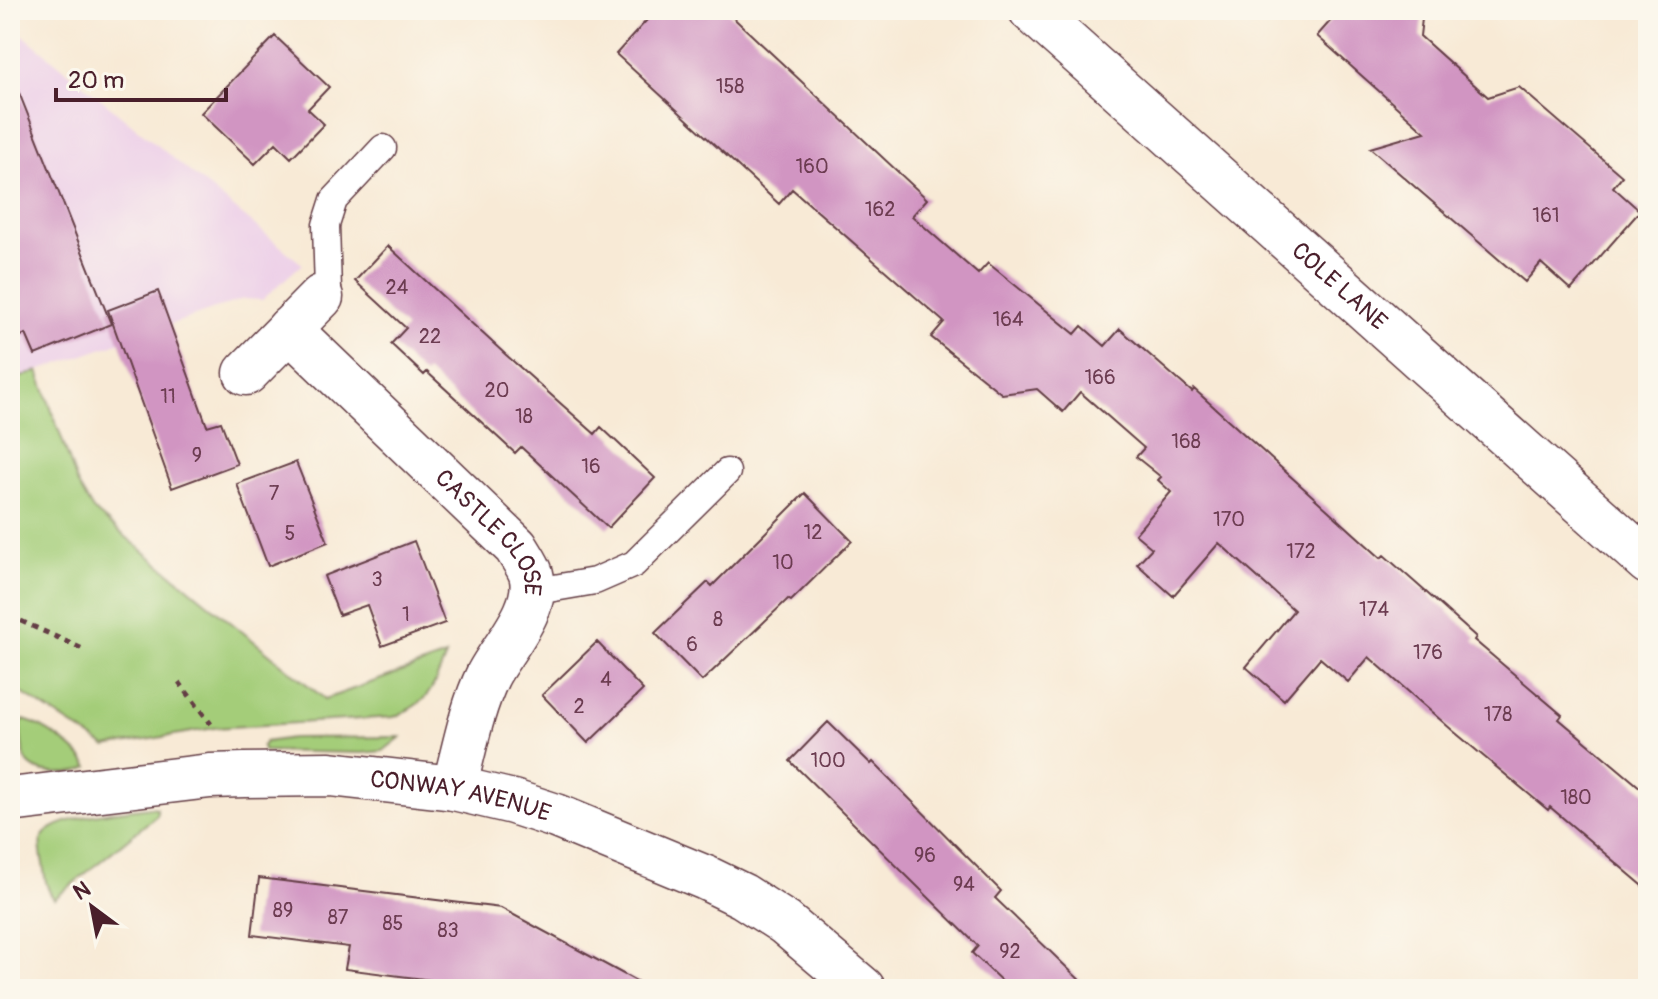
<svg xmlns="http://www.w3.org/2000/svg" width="1658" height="999" font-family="Pangolin,sans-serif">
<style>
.built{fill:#edd0e8}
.green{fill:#a4cd79;stroke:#777652;stroke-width:2}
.building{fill:#d195c2}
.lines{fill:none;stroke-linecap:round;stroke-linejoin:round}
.lane-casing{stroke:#643d45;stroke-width:29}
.street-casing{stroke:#643d45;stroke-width:47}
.path{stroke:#643d45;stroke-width:5;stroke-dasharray:6 6;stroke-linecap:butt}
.lane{stroke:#fff;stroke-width:26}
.street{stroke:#fff;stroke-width:44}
.labels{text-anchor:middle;stroke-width:6;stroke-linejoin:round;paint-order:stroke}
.number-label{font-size:20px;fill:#6c3c51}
.street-label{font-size:24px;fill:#4a1f2b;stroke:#fbf7ec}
</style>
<rect width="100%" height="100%" fill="#fbf7ec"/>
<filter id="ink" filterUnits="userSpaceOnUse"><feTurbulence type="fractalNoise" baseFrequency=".0125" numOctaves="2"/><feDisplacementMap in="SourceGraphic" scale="16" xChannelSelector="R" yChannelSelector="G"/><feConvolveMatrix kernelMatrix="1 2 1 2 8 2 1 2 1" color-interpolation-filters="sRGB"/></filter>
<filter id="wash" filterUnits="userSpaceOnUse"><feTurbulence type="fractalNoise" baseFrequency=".006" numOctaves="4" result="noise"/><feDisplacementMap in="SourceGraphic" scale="32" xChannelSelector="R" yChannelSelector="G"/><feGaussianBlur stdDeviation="1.8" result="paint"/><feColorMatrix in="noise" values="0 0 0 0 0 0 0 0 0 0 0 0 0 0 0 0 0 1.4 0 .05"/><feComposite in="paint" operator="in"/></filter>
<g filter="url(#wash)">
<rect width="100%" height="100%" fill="#f8ead6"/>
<path class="built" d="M 18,31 L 302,264 L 262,300 L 243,299 L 10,381 L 10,34 Z"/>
<path class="green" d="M 38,371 L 78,485 L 93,510 L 325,699 L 446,656 C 431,692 431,700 394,717 L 214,728 L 106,747 L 11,686 L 10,381 Z
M 24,720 C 46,726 76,748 89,767 C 75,775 40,777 28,763 C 22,755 21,736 20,726 Z
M 401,737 L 383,751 L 362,753 L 263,751 L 262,746 L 265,742 L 292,738 Z
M 151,807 L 157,808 L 157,815 L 54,899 C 46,889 45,877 43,864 C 42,858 39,846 41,840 C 48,816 128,810 151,807 Z"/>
<g id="blocks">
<path class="building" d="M 656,10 L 725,10 L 927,199 L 912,216 L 978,274 L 988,263 L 1075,334 L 1082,326 L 1105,346 L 1120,329 L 1192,392 L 1194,389 L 1381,558 L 1384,555 L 1427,593 L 1476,637 L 1474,640 L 1562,715 L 1559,719 L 1648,794 L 1648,890 L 1550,807 L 1548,810 L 1452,730 L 1369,657 L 1348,682 L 1320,658 L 1284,700 L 1246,667 L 1294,610 L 1219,543 L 1173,596 L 1137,564 L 1152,548 L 1135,534 L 1171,492 L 1158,480 L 1161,477 L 1136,457 L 1144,448 L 1080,392 L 1063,412 L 1037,389 L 1002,394 L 931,337 L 944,322 L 792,189 L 779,204 L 616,54 Z
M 1340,10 L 1423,10 L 1420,36 L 1488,97 L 1519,87 L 1622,176 L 1613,187 L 1640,211 L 1571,290 L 1541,263 L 1525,282 L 1370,148 L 1425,132 L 1317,36 Z
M 275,36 L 329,87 L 308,109 L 324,124 L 291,158 L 276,143 L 255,164 L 201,113 Z
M 12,75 L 111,324 L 35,355 L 26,334 L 10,340 L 10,76 Z
M 388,246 L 505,354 L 595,434 L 601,427 L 655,478 L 608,528 L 521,447 L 515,453 L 427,372 L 424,375 L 391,344 L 406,328 L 355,281 Z
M 158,291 L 207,426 L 221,422 L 237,464 L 172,488 L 108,310 Z
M 296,462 L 328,542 L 268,566 L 237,484 Z
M 805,493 L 852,541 L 791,601 L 788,599 L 702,681 L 655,633 L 708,582 L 712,586 Z
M 414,541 L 445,623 L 382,646 L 367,605 L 339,615 L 324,576 Z
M 597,642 L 643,690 L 588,743 L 542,695 Z
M 828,722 L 871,764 L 873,762 L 1001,891 L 995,898 L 1089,989 L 1010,989 L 972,953 L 978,946 L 790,761 Z
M 259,878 L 501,908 L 651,989 L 502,989 L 345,969 L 349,947 L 252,935 Z"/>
</g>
</g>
<g filter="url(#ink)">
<use href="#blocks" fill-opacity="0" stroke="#643d45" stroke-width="2"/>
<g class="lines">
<g class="lane-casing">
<path id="lane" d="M 321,297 L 328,290 L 326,225 L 334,200 L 383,148
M 531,592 L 595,581 L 634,564 L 727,472"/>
</g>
<g class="street-casing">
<g id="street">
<path id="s1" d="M 1031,10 L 1648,562"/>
<path id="s2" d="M 289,329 L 516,547 C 521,556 528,565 531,574 C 541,608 502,648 488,675 C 471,710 464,751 454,788"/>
<path d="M 246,373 L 321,297"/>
<path id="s3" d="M 10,800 L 210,776 L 244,775 L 330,774 L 454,788 L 513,802 L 556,816 L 706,878 L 743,896 L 785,923 L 863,989"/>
</g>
</g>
<path class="path" d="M 10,616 L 85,650
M 179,682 L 211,724"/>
<use href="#lane" class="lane"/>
<use href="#street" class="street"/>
</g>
</g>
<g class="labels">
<g class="number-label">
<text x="730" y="93">158</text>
<text x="812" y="173">160</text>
<text x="880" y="216">162</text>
<text x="1546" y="222">161</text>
<text x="397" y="294">24</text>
<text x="1008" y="326">164</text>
<text x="430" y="343">22</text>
<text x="1100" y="384">166</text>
<text x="497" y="397">20</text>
<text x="168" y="403">11</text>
<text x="524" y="423">18</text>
<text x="1186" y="448">168</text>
<text x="197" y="462">9</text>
<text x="591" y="473">16</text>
<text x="274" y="500">7</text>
<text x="1229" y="526">170</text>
<text x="813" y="539">12</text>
<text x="290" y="540">5</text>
<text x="1301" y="558">172</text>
<text x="783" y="569">10</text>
<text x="377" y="586">3</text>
<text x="1374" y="616">174</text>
<text x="406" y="621">1</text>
<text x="718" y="626">8</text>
<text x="692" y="651">6</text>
<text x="1428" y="659">176</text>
<text x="606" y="686">4</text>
<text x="579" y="713">2</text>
<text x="1498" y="721">178</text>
<text x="828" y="767">100</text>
<text x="1576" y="804">180</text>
<text x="925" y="862">96</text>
<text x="964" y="891">94</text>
<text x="283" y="917">89</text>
<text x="338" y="924">87</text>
<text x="393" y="930">85</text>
<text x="448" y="937">83</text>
<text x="1010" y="958">92</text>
</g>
<g class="street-label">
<text dy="8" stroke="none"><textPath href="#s1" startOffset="414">COLE LANE</textPath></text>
<text dy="8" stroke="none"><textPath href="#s2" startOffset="288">CASTLE CLOSE</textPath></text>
<text dy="8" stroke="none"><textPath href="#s3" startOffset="454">CONWAY AVENUE</textPath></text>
</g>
</g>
<rect width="1658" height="999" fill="none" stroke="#fbf7ec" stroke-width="40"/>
<g transform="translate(92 907) rotate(328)" stroke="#fbf7ec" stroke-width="6" paint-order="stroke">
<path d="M0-6L14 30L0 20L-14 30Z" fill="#4a1f2b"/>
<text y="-12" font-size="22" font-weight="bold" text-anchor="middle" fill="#4a1f2b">N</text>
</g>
<path d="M56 88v12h170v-12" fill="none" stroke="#4a1f2b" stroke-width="4"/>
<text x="68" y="88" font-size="24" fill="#4a1f2b" stroke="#fbf7ec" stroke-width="6" paint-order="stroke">20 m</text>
</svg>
